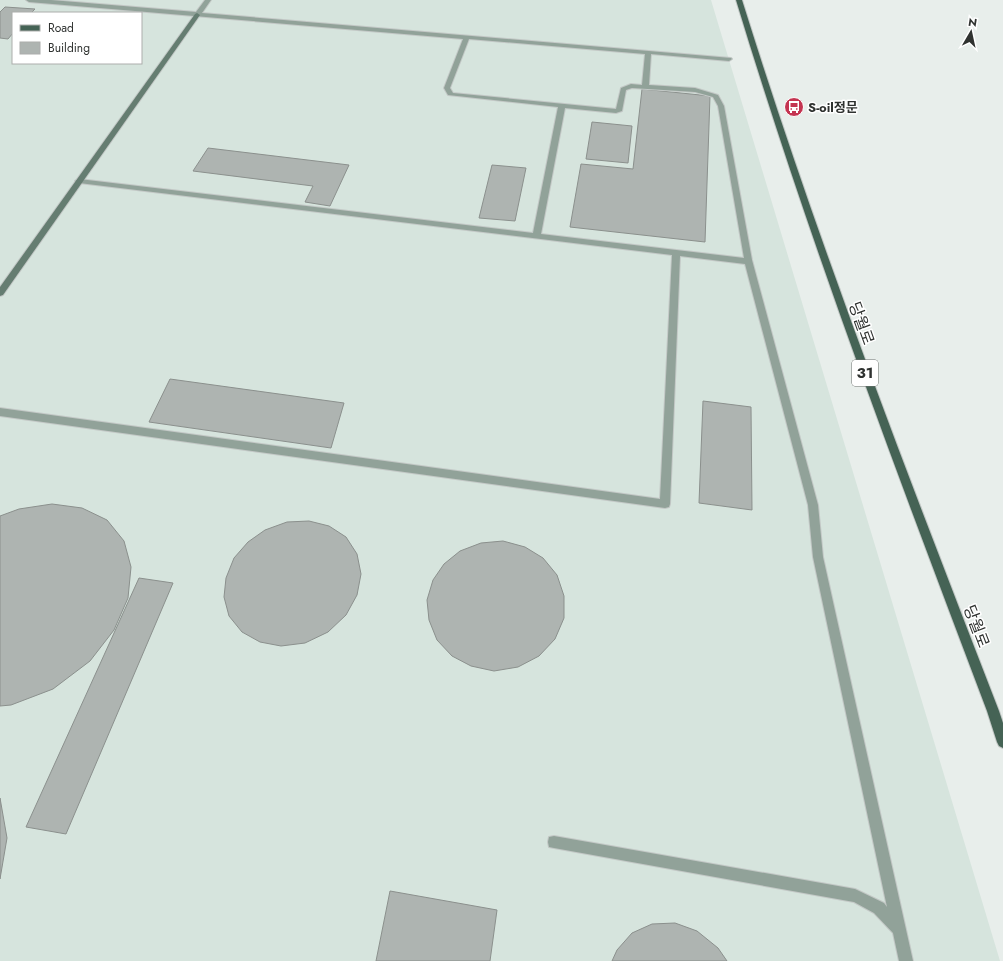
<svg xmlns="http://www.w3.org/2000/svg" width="1003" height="961" font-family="Jost,'Noto Sans KR',sans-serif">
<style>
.built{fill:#d6e4dd;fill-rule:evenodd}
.building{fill:#aeb4b1;stroke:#8b908d}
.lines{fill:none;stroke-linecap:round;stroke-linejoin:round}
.service-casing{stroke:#c3c8c6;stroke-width:2}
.secondary-casing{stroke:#c3c8c6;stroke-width:2}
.primary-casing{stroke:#c3c8c6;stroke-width:2}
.service{fill:#91a299;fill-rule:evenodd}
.secondary{fill:#657d71;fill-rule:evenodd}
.primary{fill:#456355;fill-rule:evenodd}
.labels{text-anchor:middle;stroke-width:3;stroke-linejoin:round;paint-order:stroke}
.far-poi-label{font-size:13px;font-weight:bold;fill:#2f3230;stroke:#fff;text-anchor:start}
.shield{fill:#fff;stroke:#6d706e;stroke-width:1}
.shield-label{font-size:15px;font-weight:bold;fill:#2f3230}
.street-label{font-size:16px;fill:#2f3230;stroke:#fff}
</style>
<rect width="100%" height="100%" fill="#e8eeeb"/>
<path class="built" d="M 0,0 L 711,0 L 1000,961 L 0,961 ZM 13,13 L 141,13 L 141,63 L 13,63 Z"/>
<path class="building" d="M 5,7 L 35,9 L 31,13 L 13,13 L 13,33 L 8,39 L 0,38 L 0,12 Z
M 642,89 L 710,96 L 705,242 L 570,227 L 581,164 L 633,169 Z
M 592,122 L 632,126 L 628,163 L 586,159 Z
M 208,148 L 349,165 L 330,206 L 305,202 L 313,186 L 193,171 Z
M 492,165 L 526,168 L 515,221 L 479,218 Z
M 170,379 L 344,403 L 331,448 L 149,422 Z
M 703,401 L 751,407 L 752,510 L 699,503 Z
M 52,504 L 82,508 L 107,520 L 124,541 L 131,567 L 128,598 L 114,630 L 90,661 L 53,689 L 11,705 L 0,706 L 0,516 L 19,509 Z
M 309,521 L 329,526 L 346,537 L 357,554 L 361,574 L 357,595 L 346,615 L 328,632 L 305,643 L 281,646 L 260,642 L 242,632 L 229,616 L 224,597 L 226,578 L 234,558 L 248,542 L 265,530 L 287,522 Z
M 503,541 L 525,547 L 543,558 L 557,575 L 564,596 L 564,618 L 555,639 L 539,656 L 518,667 L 494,671 L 471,666 L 452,656 L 437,640 L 429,620 L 427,600 L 433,580 L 444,564 L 460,551 L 481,543 Z
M 139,578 L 173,583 L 66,834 L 26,827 Z
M 0,798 L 7,838 L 0,879 Z
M 390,891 L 497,910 L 490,961 L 376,961 Z
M 675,923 L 697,931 L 718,948 L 727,961 L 612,961 L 617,950 L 632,933 L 652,924 Z"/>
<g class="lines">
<g class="service-casing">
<path id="service" d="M 26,0 L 51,0 L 196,12 L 205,0 L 211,0 L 202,13 L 731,58 L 732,59 L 729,61 L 651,54 L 649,85 L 695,88 L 718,95 L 724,106 L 752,260 L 818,505 L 823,557 L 913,961 L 899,961 L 893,933 L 874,913 L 854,902 L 554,848 L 549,847 L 548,842 L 549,837 L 554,836 L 855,889 L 884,903 L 887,907 L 813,557 L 808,505 L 745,264 L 680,256 L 670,504 L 669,507 L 665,508 L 0,416 L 0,408 L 660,499 L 672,255 L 79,183 L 75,181 L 79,179 L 533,233 L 558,107 L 448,95 L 444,88 L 463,39 L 29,2 ZM 469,39 L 645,54 L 642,85 L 631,84 L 621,88 L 616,109 L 453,93 L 450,88 ZM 632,88 L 695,92 L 713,97 L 718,106 L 744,258 L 541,234 L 565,108 L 616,113 L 622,111 L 626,90 Z"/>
</g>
<g class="secondary-casing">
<path id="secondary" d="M 197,13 L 200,15 L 3,295 L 0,296 L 0,287 L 195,14 Z"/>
</g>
<g class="primary-casing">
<path id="primary" d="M 736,0 L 742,0 C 817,241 908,476 999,711 L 1003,723 L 1003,748 L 999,746 L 997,742 L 987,711 C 898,476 809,241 736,0 Z"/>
</g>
<use href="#service" class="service"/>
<use href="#secondary" class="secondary"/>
<use href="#primary" class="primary"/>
</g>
<defs>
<g id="bus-disc" transform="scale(1)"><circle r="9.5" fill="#c43451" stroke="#fff"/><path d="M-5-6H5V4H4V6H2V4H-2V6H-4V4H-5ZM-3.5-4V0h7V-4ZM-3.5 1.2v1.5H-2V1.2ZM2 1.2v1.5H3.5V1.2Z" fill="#fff"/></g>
</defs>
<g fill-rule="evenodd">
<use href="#bus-disc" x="794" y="107"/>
</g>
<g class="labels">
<g class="far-poi-label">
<text x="808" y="112">S-oil정문</text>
</g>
<rect class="shield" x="852" y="360" width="26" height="26" rx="3"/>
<g class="shield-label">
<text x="865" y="378">31</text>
</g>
<g class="street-label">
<text transform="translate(862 323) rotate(70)" y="6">당월로</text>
<text transform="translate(977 626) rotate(69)" y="6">당월로</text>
</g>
</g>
<rect x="12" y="12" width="130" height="52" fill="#ffffff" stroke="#acadac"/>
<rect x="20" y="25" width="20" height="6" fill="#456355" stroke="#acadac"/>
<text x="48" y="32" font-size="12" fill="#2f3230">Road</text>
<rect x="20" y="42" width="20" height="12" fill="#aeb4b1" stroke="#acadac"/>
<text x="48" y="52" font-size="12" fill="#2f3230">Building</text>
<g transform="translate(971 32) rotate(9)" stroke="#ffffff" stroke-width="3" paint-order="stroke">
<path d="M0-3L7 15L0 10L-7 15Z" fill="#2f3230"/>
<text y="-6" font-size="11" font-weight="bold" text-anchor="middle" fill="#2f3230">N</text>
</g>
</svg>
